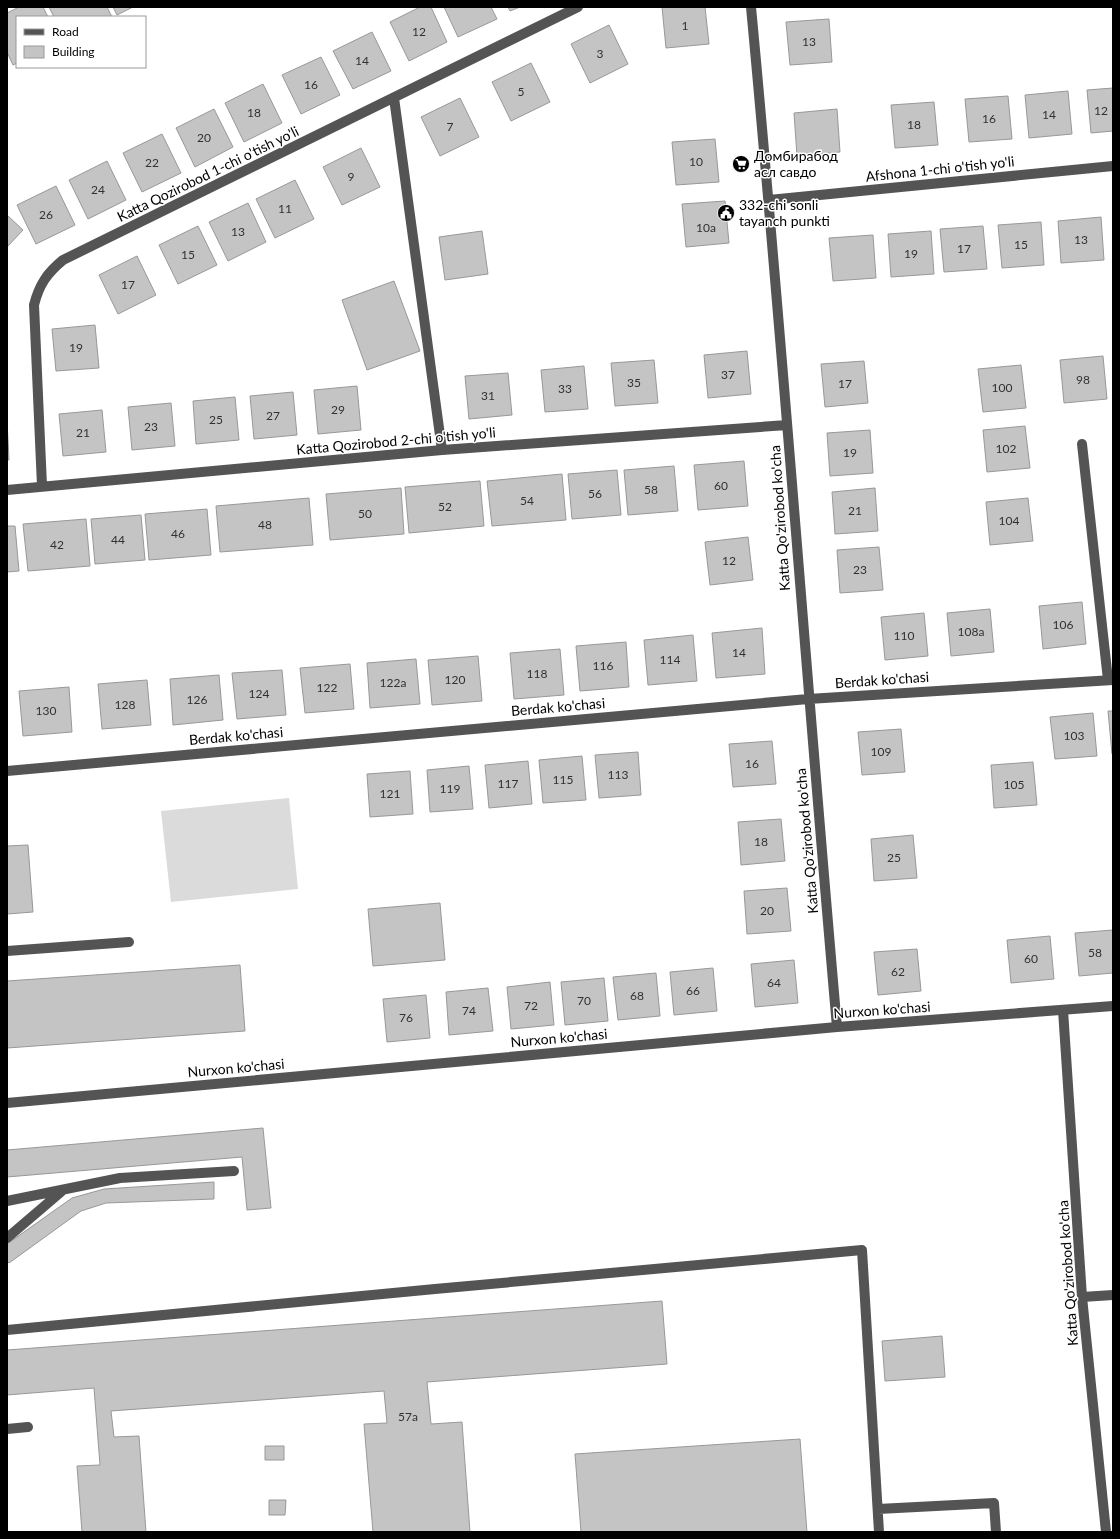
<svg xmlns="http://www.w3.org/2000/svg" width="1120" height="1539" font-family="Lato,sans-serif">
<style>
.pitch{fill:#dbdbdb}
.building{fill:#c4c4c4;stroke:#989898}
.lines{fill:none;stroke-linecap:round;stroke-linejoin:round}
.minor{stroke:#545454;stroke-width:10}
.labels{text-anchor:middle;stroke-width:3;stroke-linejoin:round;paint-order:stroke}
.number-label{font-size:12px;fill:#313131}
.poi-label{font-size:14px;fill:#000;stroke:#fff;text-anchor:start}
.street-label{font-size:14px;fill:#000;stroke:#fff}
</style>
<rect width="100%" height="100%" fill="#fff"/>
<path class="pitch" d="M 289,798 L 298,889 L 171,902 L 161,811 Z"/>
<path class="building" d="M 19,7 L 43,7 L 48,17 L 17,17 L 17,63 L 13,65 L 7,52 L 7,13 Z
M 49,7 L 107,7 L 112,17 L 54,17 Z
M 113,7 L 133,7 L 117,15 Z
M 420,7 L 431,7 L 447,42 L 409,61 L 390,22 Z
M 444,7 L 491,7 L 497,19 L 458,37 Z
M 508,7 L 520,7 L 510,11 Z
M 662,7 L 705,7 L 709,44 L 666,48 Z
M 829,19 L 832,62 L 790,65 L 786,22 Z
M 609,25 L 628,64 L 590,83 L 571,44 Z
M 372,32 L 391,71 L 353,89 L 333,51 Z
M 321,57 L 340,95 L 301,114 L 282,75 Z
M 531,63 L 550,102 L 511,121 L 492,82 Z
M 263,84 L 282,123 L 244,142 L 225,103 Z
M 1113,88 L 1113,131 L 1091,133 L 1087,90 Z
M 1068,91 L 1072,134 L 1029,138 L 1025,95 Z
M 1008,96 L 1012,139 L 969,142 L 965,99 Z
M 460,98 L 479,137 L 440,156 L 421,117 Z
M 934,102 L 938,145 L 895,148 L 891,105 Z
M 214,109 L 233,147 L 195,167 L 176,128 Z
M 837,109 L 840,152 L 797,156 L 794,113 Z
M 162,134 L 181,173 L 142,192 L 123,153 Z
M 715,139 L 719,182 L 676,185 L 672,142 Z
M 361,148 L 380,187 L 342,205 L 323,167 Z
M 107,161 L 126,200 L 88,219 L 69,180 Z
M 295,180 L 314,219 L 275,238 L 256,199 Z
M 56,186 L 75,225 L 36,244 L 17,205 Z
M 725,201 L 729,243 L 686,247 L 682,204 Z
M 248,203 L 266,242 L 228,261 L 209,222 Z
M 7,215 L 23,230 L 7,247 Z
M 1101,217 L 1104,260 L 1061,263 L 1058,221 Z
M 1041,222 L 1044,265 L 1002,268 L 998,225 Z
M 198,226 L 217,265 L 178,284 L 159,245 Z
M 983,226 L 987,269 L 944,272 L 940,229 Z
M 482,231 L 488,274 L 445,280 L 439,237 Z
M 931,231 L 934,274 L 891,277 L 888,234 Z
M 873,235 L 876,278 L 833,281 L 829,238 Z
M 137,256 L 156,295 L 118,314 L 99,275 Z
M 394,281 L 420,351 L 367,370 L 342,300 Z
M 95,325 L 99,368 L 56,371 L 52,329 Z
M 747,351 L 751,394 L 708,398 L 704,355 Z
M 1103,356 L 1107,399 L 1064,403 L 1060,360 Z
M 654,360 L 658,403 L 615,406 L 611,363 Z
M 864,361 L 868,403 L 825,407 L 821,364 Z
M 1021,365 L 1026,408 L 983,412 L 978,369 Z
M 584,366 L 588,409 L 545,412 L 541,370 Z
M 508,373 L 512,415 L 469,419 L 465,376 Z
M 357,386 L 361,430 L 318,434 L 314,390 Z
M 293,392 L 297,435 L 254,439 L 250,396 Z
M 235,397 L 239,440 L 196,444 L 193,401 Z
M 171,403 L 175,446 L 132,450 L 128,407 Z
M 102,410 L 106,452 L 63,456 L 59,414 Z
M 7,420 L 9,460 L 7,460 Z
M 1025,426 L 1030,468 L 987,472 L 983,430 Z
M 870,430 L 873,473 L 830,476 L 827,433 Z
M 744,461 L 748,506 L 698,510 L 694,465 Z
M 674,466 L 678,511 L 628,515 L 624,470 Z
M 617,470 L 621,515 L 572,519 L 568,474 Z
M 562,474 L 566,520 L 492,526 L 487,481 Z
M 480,481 L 484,526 L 409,533 L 405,487 Z
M 401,488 L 404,534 L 330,540 L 326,494 Z
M 875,488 L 878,531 L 835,534 L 832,492 Z
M 309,498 L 313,545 L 220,552 L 216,506 Z
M 1028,498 L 1033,541 L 990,545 L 986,502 Z
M 207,509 L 211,555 L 149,560 L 145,514 Z
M 141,515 L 145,560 L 95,564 L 91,519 Z
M 86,519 L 90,566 L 28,571 L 23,524 Z
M 7,526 L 15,526 L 19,571 L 7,572 Z
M 748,537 L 753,580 L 710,585 L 705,542 Z
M 879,547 L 883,590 L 840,593 L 837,550 Z
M 1082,602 L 1086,644 L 1043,649 L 1039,606 Z
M 990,609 L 994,652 L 951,656 L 947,613 Z
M 924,613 L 928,656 L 885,660 L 881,617 Z
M 762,628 L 765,674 L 716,678 L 712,633 Z
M 693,635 L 697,681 L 648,685 L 644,640 Z
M 626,642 L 629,687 L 580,691 L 576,646 Z
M 560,649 L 564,695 L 514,699 L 510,653 Z
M 478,656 L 482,701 L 432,705 L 428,660 Z
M 416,659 L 420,704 L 370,708 L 367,663 Z
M 350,664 L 354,709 L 305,713 L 300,668 Z
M 282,670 L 286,715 L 237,719 L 232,673 Z
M 219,675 L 223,720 L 173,725 L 170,679 Z
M 147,680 L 151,725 L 102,729 L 98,684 Z
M 69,687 L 72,732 L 23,736 L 19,691 Z
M 1108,711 L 1113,711 L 1113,754 L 1112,754 Z
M 1093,713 L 1097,756 L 1055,759 L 1050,717 Z
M 901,729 L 905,772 L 862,775 L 858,732 Z
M 772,741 L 776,784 L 733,787 L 729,744 Z
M 638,752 L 641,795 L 599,798 L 595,755 Z
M 582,756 L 586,800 L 543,803 L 539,760 Z
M 528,761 L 532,804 L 489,808 L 485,765 Z
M 1033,762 L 1037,805 L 994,808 L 991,765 Z
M 469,766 L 473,809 L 430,812 L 427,770 Z
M 410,771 L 413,814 L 370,817 L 367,774 Z
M 781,819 L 785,861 L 741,865 L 738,822 Z
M 913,835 L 917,878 L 874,881 L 871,839 Z
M 28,845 L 33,912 L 7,914 L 7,846 Z
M 787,888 L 791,931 L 747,934 L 744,891 Z
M 440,903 L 445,960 L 373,966 L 368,909 Z
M 1113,930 L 1113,973 L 1079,976 L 1075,933 Z
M 1050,936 L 1054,979 L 1011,983 L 1007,940 Z
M 917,949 L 921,991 L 878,995 L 874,952 Z
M 794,960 L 798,1003 L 755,1007 L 751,964 Z
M 240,965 L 245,1031 L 7,1048 L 7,981 Z
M 713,968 L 717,1011 L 674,1015 L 670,972 Z
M 656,973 L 660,1016 L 618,1020 L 613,977 Z
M 604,978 L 608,1021 L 565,1025 L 561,982 Z
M 550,982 L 554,1025 L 511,1029 L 507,987 Z
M 488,988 L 493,1031 L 449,1035 L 446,992 Z
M 426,995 L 430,1038 L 387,1042 L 383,999 Z
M 263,1128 L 271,1208 L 247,1210 L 242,1157 L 7,1177 L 7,1150 Z
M 214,1182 L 214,1199 L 106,1203 L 81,1211 L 9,1263 L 7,1261 L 7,1244 L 72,1198 L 104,1189 Z
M 662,1301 L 667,1364 L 427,1382 L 431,1424 L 462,1422 L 470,1532 L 373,1532 L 364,1424 L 387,1423 L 384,1391 L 111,1411 L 114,1437 L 139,1436 L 146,1532 L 82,1532 L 77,1466 L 100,1465 L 94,1388 L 7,1395 L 7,1350 Z
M 942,1336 L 945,1377 L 885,1381 L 882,1341 Z
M 800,1439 L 807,1532 L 581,1532 L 575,1454 Z
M 265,1446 L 284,1446 L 284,1460 L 265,1460 Z
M 269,1500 L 286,1500 L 285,1515 L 269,1515 Z"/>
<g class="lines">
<path class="minor" d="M 751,7 C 783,347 807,687 837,1027
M 394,98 L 442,450
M 769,200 L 1113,166
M 1082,444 L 1108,680
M 42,486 L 34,305 C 39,285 47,273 63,260 L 578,7
M 7,490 L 442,450 L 787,425
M 7,771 L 808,699 L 1113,680
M 7,951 L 129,942
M 1063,1010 L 1082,1297 L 1106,1532
M 7,1103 L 837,1027 L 1113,1006
M 7,1201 L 120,1178 L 234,1171
M 7,1238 L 62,1191
M 1082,1297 L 1113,1295
M 7,1330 L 435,1289 L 862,1250 L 879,1532
M 7,1429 L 28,1427
M 878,1509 L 994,1503 L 996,1532"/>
</g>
<defs>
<g id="supermarket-disc" transform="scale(0.9)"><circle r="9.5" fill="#000" stroke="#fff"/><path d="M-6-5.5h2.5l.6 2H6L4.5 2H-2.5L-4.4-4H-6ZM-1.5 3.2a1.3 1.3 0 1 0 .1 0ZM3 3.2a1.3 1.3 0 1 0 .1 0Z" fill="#fff"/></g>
<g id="civic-disc" transform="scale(0.9)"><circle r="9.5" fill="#000" stroke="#fff"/><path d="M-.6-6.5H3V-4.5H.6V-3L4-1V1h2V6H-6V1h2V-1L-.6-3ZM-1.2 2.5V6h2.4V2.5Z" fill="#fff"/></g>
</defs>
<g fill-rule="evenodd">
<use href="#supermarket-disc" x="741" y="164"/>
<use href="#civic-disc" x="726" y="213"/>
</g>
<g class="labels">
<g class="number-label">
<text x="685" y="30">1</text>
<text x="419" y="36">12</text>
<text x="809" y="46">13</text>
<text x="600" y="58">3</text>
<text x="362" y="65">14</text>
<text x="311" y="89">16</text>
<text x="521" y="96">5</text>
<text x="1101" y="115">12</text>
<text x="254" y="117">18</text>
<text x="1049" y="119">14</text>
<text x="989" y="123">16</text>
<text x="914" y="129">18</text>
<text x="450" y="131">7</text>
<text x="204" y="142">20</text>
<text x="696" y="166">10</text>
<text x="152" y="167">22</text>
<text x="351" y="181">9</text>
<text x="98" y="194">24</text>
<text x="285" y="213">11</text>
<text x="46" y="219">26</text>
<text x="706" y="232">10a</text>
<text x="238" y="236">13</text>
<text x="1081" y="244">13</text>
<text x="1021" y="249">15</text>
<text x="964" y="253">17</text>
<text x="911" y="258">19</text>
<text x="188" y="259">15</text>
<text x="128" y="289">17</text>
<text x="76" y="352">19</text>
<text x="728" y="379">37</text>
<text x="1083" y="384">98</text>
<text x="634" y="387">35</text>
<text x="845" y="388">17</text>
<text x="1002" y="392">100</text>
<text x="565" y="393">33</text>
<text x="488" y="400">31</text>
<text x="338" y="414">29</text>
<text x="273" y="420">27</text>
<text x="216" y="424">25</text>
<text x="151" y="431">23</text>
<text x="83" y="437">21</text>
<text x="1006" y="453">102</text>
<text x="850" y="457">19</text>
<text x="721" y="490">60</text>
<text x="651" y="494">58</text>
<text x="595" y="498">56</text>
<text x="527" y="505">54</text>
<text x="445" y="511">52</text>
<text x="855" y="515">21</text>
<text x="365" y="518">50</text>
<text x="1009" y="525">104</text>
<text x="265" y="529">48</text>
<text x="178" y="538">46</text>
<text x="118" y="544">44</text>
<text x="57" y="549">42</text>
<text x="729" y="565">12</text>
<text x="860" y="574">23</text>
<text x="1063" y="629">106</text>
<text x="971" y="636">108a</text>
<text x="904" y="640">110</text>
<text x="739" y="657">14</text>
<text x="670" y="664">114</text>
<text x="603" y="670">116</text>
<text x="537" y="678">118</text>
<text x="455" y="684">120</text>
<text x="393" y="687">122a</text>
<text x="327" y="692">122</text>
<text x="259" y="698">124</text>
<text x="197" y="704">126</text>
<text x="125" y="709">128</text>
<text x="46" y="715">130</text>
<text x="1074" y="740">103</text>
<text x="881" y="756">109</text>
<text x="752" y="768">16</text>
<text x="618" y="779">113</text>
<text x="563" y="784">115</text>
<text x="508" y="788">117</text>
<text x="1014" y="789">105</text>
<text x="450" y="793">119</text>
<text x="390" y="798">121</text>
<text x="761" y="846">18</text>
<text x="894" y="862">25</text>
<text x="767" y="915">20</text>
<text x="1095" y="957">58</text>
<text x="1031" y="963">60</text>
<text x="898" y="976">62</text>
<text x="774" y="987">64</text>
<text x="693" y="995">66</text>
<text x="637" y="1000">68</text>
<text x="584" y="1005">70</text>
<text x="531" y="1010">72</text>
<text x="469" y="1015">74</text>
<text x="406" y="1022">76</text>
<text x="408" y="1421">57а</text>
</g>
<g class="poi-label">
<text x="754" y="161">Домбирабод<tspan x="754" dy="16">асл савдо</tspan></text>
<text x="739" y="210">332-chi sonli<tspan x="739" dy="16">tayanch punkti</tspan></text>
</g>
<g class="street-label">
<text transform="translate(940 169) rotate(-6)" y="5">Afshona 1-chi o'tish yo'li</text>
<text transform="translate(208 174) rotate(-26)" y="5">Katta Qozirobod 1-chi o'tish yo'li</text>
<text transform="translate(396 441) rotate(-5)" y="5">Katta Qozirobod 2-chi o'tish yo'li</text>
<text transform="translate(780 518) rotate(-94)" y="5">Katta Qo'zirobod ko'cha</text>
<text transform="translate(882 680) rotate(-4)" y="5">Berdak ko'chasi</text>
<text transform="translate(558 707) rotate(-5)" y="5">Berdak ko'chasi</text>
<text transform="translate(236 736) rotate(-5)" y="5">Berdak ko'chasi</text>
<text transform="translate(807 841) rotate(-95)" y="5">Katta Qo'zirobod ko'cha</text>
<text transform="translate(882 1010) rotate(-4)" y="5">Nurxon ko'chasi</text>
<text transform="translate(559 1038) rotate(-5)" y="5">Nurxon ko'chasi</text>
<text transform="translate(236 1068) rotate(-5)" y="5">Nurxon ko'chasi</text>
<text transform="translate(1068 1273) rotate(-94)" y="5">Katta Qo'zirobod ko'cha</text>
</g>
</g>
<rect width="1120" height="1539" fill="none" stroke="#000000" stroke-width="16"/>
<rect x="16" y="16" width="130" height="52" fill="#ffffff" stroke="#999999"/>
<rect x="24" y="29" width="20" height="6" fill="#545454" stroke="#999999"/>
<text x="52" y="36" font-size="12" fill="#000000">Road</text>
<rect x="24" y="46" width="20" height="12" fill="#c4c4c4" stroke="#999999"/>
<text x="52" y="56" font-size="12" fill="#000000">Building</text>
</svg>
